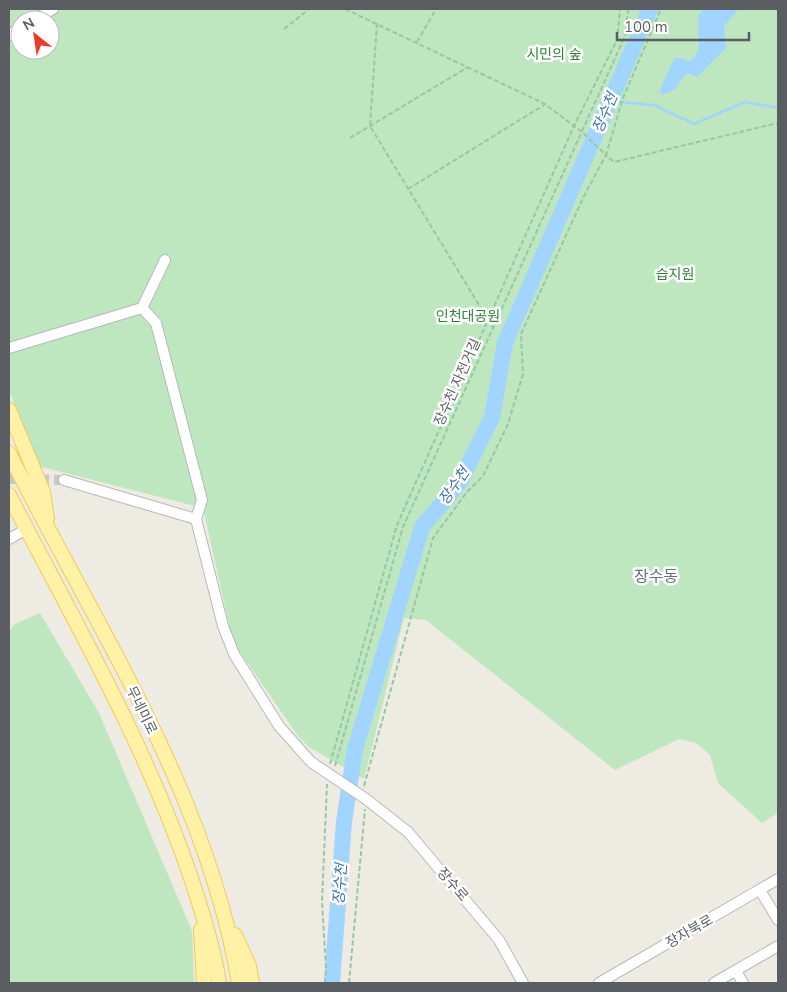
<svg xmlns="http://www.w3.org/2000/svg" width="787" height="992" font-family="'Nunito Sans','Noto Sans KR',sans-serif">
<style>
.green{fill:#bee6bf;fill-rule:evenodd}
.water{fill:#a1d4ff}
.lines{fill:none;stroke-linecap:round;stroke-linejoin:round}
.stream{stroke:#a1d4ff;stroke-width:2.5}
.river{stroke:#a1d4ff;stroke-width:16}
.minor-tunnel{stroke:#c9c8c2;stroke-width:10;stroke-dasharray:10 5;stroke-linecap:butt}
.minor-casing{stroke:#b5b8bd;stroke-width:12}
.major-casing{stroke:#f3c956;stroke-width:16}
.path{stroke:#97c7a5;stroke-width:2;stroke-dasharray:5 2.5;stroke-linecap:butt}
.minor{stroke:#fff;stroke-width:10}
.major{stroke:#fff2a6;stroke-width:14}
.labels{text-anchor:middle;stroke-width:5;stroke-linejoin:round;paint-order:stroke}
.park-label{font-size:14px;fill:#328238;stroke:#fff}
.street-label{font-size:14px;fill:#5a5e63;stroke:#fff}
.water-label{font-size:15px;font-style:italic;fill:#3c74b2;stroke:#fff}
.quarter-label{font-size:16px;fill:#6b7075;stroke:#fff}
</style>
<rect width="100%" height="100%" fill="#eeebe2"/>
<path class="green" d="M 9,9 L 778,9 L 778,813 L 762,823 L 718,783 L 710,755 L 696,743 L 679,739 L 615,770 L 426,620 L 404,618 L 364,779 L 309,747 L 298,736 L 233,642 L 203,508 L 38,466 L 9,390 ZM 20,20 L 50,20 L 50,50 L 20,50 Z
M 40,613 L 99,713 L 192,931 L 194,983 L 9,983 L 9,631 L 15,624 Z"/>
<path class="water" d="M 705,9 L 739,9 L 724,26 L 726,48 L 697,77 L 687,73 L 674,90 L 663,95 L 659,91 L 675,57 L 691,61 L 699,49 L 698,15 Z"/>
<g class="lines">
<path class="stream" d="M 619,102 L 654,105 L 694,124 L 745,102 L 778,108"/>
<path class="river" d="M 332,983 L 344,822 L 355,749 L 422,527 L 460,482 L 492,417 L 505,343 L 650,9"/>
<path class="minor-tunnel" d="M 9,479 L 64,480"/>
<g class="minor-casing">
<path id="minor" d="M 34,20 L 53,9
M 9,35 L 20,28
M 142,308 L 156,323 L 202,500 L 196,519
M 9,348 L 142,308 L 165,260
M 64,480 L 196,519 L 223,626 L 234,654 L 279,726 L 311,762 L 366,799 L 408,832 L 499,940 L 523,983
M 9,539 L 23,531
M 760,890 L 778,920
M 736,971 L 743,983
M 599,983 L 778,879
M 714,983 L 778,946"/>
</g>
<g class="major-casing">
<path id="major" d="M 9,410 L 43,492 L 47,519
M 9,453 C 94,624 207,791 239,983
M 9,495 C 74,621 147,746 192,881 C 203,914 214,949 219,983
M 201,930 L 204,983
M 235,935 L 249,966 L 252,983"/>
</g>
<path class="path" d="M 345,9 L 545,104 L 582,132 L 606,155 L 623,98 L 661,9
M 467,9 L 468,9
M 377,23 L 370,126 L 493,328
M 284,29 L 309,9
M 417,42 L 436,9
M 350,138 L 468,67
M 408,189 L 544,105
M 330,764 L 397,525 L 574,126 L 617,40 L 620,9
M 335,766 L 403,527 L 626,34 L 628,9
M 364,786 L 433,538 L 467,492 L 483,476 L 508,424 L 523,374 L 521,334 L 584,196 L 606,155 L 614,162 L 778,123
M 325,983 L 326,968 L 322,902 L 327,784
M 349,983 L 365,809"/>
<use href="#minor" class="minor"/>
<use href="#major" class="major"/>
</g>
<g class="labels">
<g class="park-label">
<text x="554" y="59">시민의 숲</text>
<text x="675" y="279">습지원</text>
<text x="468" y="321">인천대공원</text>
</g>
<g class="street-label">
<text transform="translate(457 382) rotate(-66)" y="5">장수천 자전거길</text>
<text transform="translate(142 710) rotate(64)" y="5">무네미로</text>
<text transform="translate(453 884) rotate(49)" y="5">장수로</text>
<text transform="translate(689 931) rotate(-30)" y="5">장자북로</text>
</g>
<g class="water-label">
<text transform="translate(605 113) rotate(-67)" y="5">장수천</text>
<text transform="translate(454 486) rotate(-55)" y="5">장수천</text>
<text transform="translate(340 884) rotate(-86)" y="5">장수천</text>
</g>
<g class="quarter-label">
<text x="656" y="582">장수동</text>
</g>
</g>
<rect width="787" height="992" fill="none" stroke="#5a5e63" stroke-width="20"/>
<g transform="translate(35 35) rotate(330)"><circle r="24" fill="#ffffff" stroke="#bdbfc1"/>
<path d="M0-4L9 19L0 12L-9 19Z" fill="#eb3c2a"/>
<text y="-8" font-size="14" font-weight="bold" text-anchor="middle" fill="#5a5e63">N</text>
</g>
<path d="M617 32v8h132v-8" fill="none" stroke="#5a5e63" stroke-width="2.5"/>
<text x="624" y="32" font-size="15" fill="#5a5e63" stroke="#ffffff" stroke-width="4" paint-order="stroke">100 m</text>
</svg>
